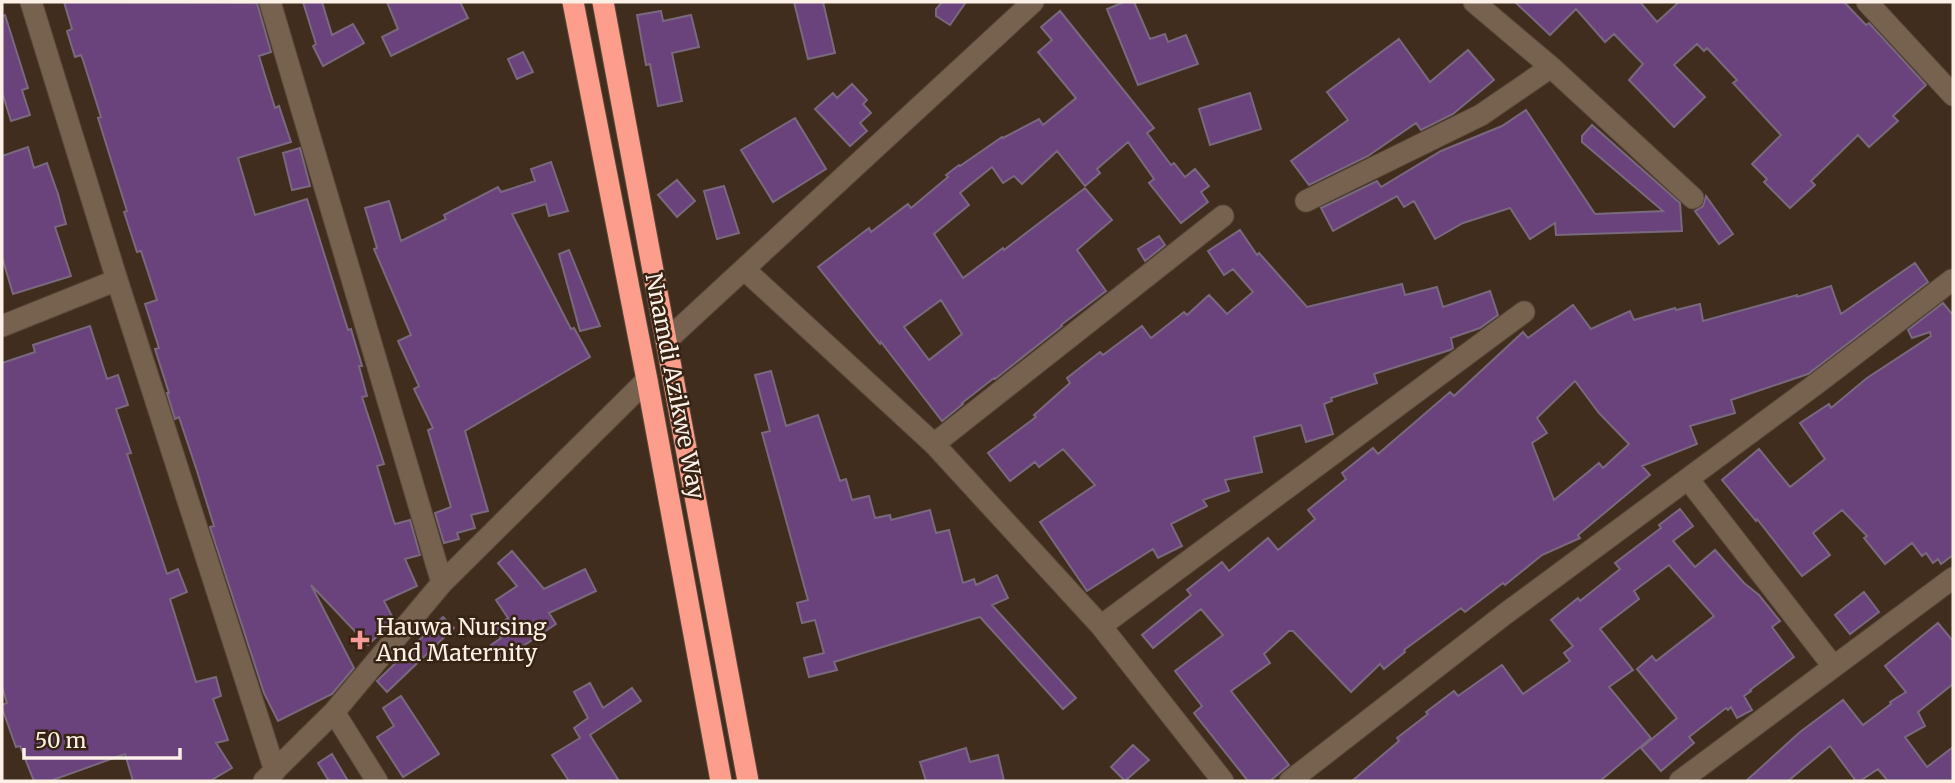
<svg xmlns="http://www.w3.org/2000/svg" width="1955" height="783" viewBox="0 0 1955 783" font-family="Merriweather,serif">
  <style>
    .building { fill: #6b437c; stroke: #78697f; stroke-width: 2; fill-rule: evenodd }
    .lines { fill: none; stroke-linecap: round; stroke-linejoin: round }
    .minor-casing { stroke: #5a4a3b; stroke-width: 23 }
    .highway-casing { stroke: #5a4a3b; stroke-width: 23 }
    .minor { stroke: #77614f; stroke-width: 21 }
    .highway { stroke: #fd9d8b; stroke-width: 21 }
    .poi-dot { fill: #f59b9a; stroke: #362313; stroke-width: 2.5 }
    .labels { text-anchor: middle; stroke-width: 5; stroke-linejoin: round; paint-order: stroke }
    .street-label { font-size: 23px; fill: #fdf0e6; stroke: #362313 }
    .poi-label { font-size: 23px; fill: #fdf0e6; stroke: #362313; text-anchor: start }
  </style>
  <rect width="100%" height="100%" fill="#412d1d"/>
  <path class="building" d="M64 2 257 3 271 52 259 56 275 108 279 106 291 142 238 158 255 215 307 199 348 330 351 329 362 366H359L367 396 362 397 384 464 377 466 393 519 395 524 410 520 420 555 405 559 417 586 384 601 394 620 368 645 311 585 354 668 332 694 278 721 264 693 210 527 214 526 196 468 179 417 175 419 167 393H169L155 349 159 348 145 304 157 300 141 251 137 252 124 212 127 211 98 118 101 117 83 60 81 55 75 57 67 31 72 29Z
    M303 2H322L332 35 353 24 364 43 323 66 313 46 316 44Z
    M387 2H460L468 18 391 56 382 37 398 29Z
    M794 2H823L835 53 808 59Z
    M942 2H966L950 25 936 16V9Z
    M1124 2H1134L1150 39 1165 34 1168 42 1186 35 1198 64 1138 85 1107 9Z
    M1515 2H1640L1657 22 1679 2H1844L1866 25 1869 23 1926 85 1893 116 1898 121 1869 147 1858 135 1811 181 1815 185 1790 208 1764 182 1767 179 1752 164 1781 135 1733 83 1737 80 1707 48 1704 51 1697 44 1674 65 1705 97 1674 127 1629 80 1643 64 1614 34 1605 42 1576 9 1550 35Z
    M661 11 663 21 691 15 699 47 672 53 682 101 658 106 650 64 646 65 637 15Z
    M1060 11 1154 128 1147 133 1171 165 1174 163 1185 177 1195 169 1209 186 1201 192 1208 202 1181 223 1149 183 1154 179 1128 142 1097 169 1100 173 1085 186 1057 151 1022 184 1014 176 1003 183 992 167 960 193 969 205 934 234 963 278 1003 248 1004 250 1085 188 1112 220 1077 250 1106 291 1061 325 1062 326 995 379 994 378 962 403 963 404 942 421 881 342 880 344 818 267 869 228 871 232 908 204 911 208 948 177 946 175 959 165 960 166 1002 137 1003 138 1039 119 1043 125 1076 98 1038 52 1052 40 1041 27ZM941 300 962 334 929 360 904 327Z
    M5 15 28 88 22 90 30 115 11 121 2 92V16Z
    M1399 39 1430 82 1468 50 1494 80 1453 114 1421 130 1416 123 1368 156 1309 185 1291 161 1348 120 1327 92Z
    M523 52 533 72 517 79 508 59Z
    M852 84 867 100 863 104 871 113 860 123 867 131 850 146 815 109 833 93 837 98Z
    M1250 93 1261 129 1210 145 1199 109Z
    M1526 110 1595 214 1663 211 1582 142V136L1592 125 1680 203 1682 231 1556 235 1555 223 1530 239 1510 208 1463 223 1435 239 1414 201 1404 207 1397 196 1333 231 1321 208 1377 181 1381 187 1441 151 1502 126Z
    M795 118 826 169 773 202 741 150Z
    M28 147 34 168 47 163 58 194 66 224 55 227 71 276 13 294 2 257V156Z
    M300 148 310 186 292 190 283 153Z
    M551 162 568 211 549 216 546 204 512 214 571 329 574 328 590 357 465 431 488 511 471 515 475 528 457 533 459 539 444 543 435 513 451 507 428 430 433 428 414 389 419 386 398 341 411 335 374 249 377 248 365 208 389 201 401 241 446 219 444 215 498 187 501 192 535 181 531 169Z
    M677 180 695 201 677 217 658 195Z
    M724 186 739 233 717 239 704 191Z
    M1706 196 1733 234 1719 244 1695 211 1703 206Z
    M1240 230 1257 255 1259 253 1307 307 1402 284 1405 295 1437 287 1443 307 1490 291 1498 315 1480 328 1451 338 1453 348 1450 350 1374 374 1377 383 1331 398 1332 401 1324 404 1333 434 1306 442 1301 425 1254 437 1262 472 1225 480 1229 491 1203 500 1207 506 1171 524 1182 546 1158 558 1153 549 1087 591 1040 522 1095 485 1063 449 1039 467 1035 462 1010 481 988 453 1036 417 1034 415 1070 383 1067 378 1100 352 1103 355 1142 326 1151 338 1184 312 1187 315 1209 295 1227 314 1253 292 1233 269 1224 275 1208 251Z
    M1159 236 1165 245 1145 261 1138 249Z
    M569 250 600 326 580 331 559 254Z
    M1915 263 1928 282 1808 374 1731 400 1735 413 1690 426 1697 444 1642 466 1650 475 1578 535 1580 538 1542 555 1505 585 1503 583 1465 612 1461 608 1404 650 1405 652 1384 669 1380 664 1351 692 1293 631H1289L1264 654 1270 663 1231 691 1289 765 1270 781H1248L1194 713 1202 706 1175 671 1223 635 1201 609 1153 648 1142 635 1191 595 1187 590 1222 562 1229 571 1268 538 1278 550 1315 519 1308 510 1346 479 1342 473 1373 448 1378 454 1450 392 1454 396 1523 332 1528 338 1573 305 1591 329 1630 311 1634 320 1675 308 1676 310 1700 304 1703 321 1797 295V297L1831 286 1841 314ZM1575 381 1599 413 1629 444 1603 468 1599 463 1554 500 1532 443 1547 433 1537 418Z
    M1943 303 1953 315V555L1941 564 1938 559 1933 563 1926 553 1922 556 1912 543 1885 564 1864 538 1867 536 1842 510 1813 533 1830 555 1802 576 1757 519 1756 521 1722 480 1759 449 1790 487 1825 459 1800 423 1829 404 1831 408 1867 378 1931 336 1930 332 1912 338 1908 330Z
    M90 326 107 379 118 375 128 405 116 409 131 453 127 454 167 574 178 569 187 592 170 599 196 682 216 677 221 696 213 699 228 740 216 743 232 768 210 781H133L125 754 50 781H34L20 746 16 747 2 708V705L7 703 2 687V363L35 352 33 345Z
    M771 371 786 426 818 415 840 481 846 479 852 500 869 496 875 518 890 515 891 520 930 510 936 533 949 530 963 583 974 579 976 585 997 575 1008 598 992 605 1076 698 1063 709 980 617 834 662 837 670 809 677 804 658 824 653 815 620 802 623 797 603 808 600 762 433 770 431 755 375Z
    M1680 509 1693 526 1673 541 1695 567 1715 550 1744 583 1759 595 1780 621 1772 627 1794 657 1750 690 1751 691 1744 696 1752 710 1737 718 1731 707 1728 710 1726 708 1689 737 1694 743 1661 771 1641 748 1677 718 1637 669 1652 656 1656 661 1714 616 1669 565 1634 591 1639 599 1600 629 1633 670 1609 687 1651 738 1600 781H1352L1399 741 1397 738 1428 714 1426 712 1454 691 1458 696 1502 665 1523 694 1570 661 1564 653 1573 646 1551 620 1578 598 1580 601 1620 569 1615 563 1661 528 1659 525Z
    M512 551 544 589 585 569 596 591 549 613 556 624 502 660 491 645 501 638 494 628 508 618 496 600 517 586 498 563Z
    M1864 592 1879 612 1850 634 1835 615Z
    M443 617 454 628 387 692 377 681Z
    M1938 623 1953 641V684L1918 712 1925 726 1905 737 1927 767 1953 747V781H1888L1878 769 1860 781H1856L1830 746 1788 781H1746L1800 732 1843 700 1863 725 1891 704 1890 702 1906 692 1885 666Z
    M590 683 603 708 632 688 641 701 590 735 619 781H569L552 755 580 738 574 728 588 718 574 692Z
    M401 696 439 754 403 777 377 737 394 726 383 708Z
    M1133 745 1149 760 1125 781 1111 767Z
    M966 748 970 762 998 755 1004 781H926L920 762Z
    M332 754 348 781H329L318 763Z"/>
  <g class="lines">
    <defs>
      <path id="minor" d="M31 2 117 280 275 771
        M270 2 442 583
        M1474 2 1551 67 1693 198
        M1867 2 1953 95
        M1306 201 1481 115 1551 67
        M744 269 934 444 1101 626 1223 781
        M2 326 117 280
        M666 341 1033 2
        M934 444 1223 216
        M1688 479 1833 666
        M1101 626 1524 312
        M334 712 377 781
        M264 781 334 712 442 583 647 380
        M1290 781 1505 614 1816 384 1952 280
        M1680 781 1953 578"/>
      <path id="highway" d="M573 2 647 380 721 781
        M603 2 748 781"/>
    </defs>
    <use href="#minor" class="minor-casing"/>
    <use href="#highway" class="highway-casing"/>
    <use href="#minor" class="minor"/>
    <use href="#highway" class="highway"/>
  </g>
  <path class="poi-dot" d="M356.5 629.5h7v7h7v7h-7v7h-7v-7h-7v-7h7z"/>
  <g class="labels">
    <g class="street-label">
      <text transform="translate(675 386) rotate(79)" y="8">Nnamdi Azikwe Way</text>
    </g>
    <g class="poi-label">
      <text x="376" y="635">Hauwa Nursing<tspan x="376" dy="26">And Maternity</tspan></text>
    </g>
  </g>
  <rect width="1955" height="783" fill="none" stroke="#fdf0e6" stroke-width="7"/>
  <path d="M24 748v10h156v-10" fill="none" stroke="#fdf0e6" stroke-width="3.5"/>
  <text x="35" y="748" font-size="21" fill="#fdf0e6" stroke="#362313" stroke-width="5" paint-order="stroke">50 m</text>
</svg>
